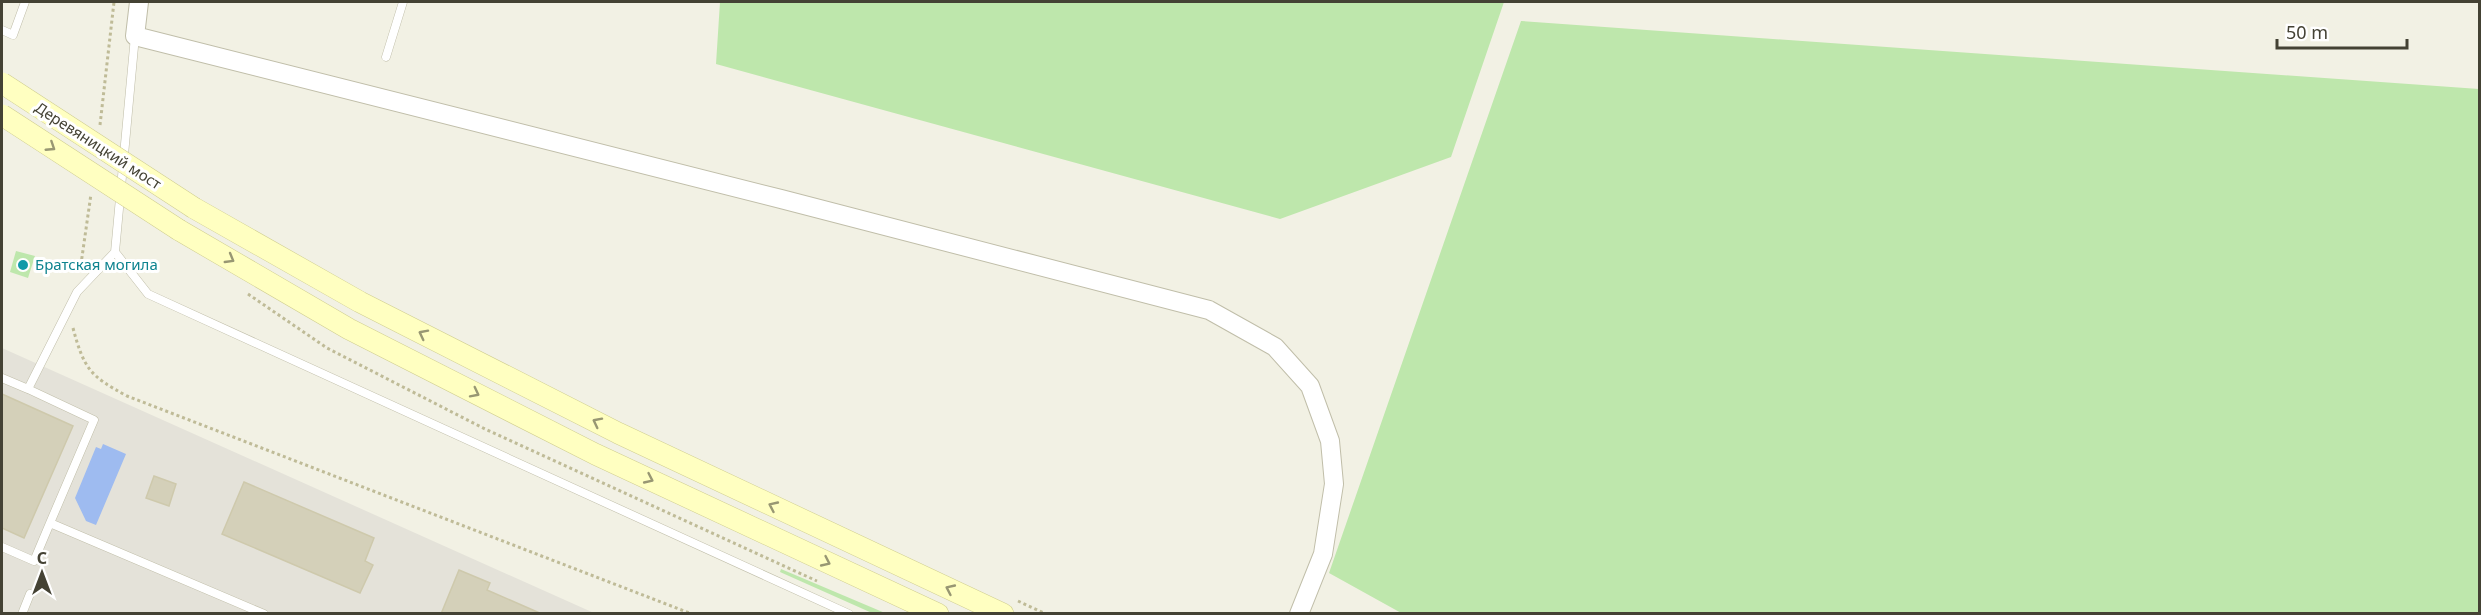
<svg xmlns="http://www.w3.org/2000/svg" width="2481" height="615" viewBox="0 0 2481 615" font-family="'Noto Sans',sans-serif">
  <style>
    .industrial { fill: #e4e2d9 }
    .green { fill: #bee7ac }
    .water { fill: #9ebbf0 }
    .building { fill: #d4d0b9; stroke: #cec9ac; stroke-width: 1.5 }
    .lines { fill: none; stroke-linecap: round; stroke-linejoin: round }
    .service-casing { stroke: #c0bea9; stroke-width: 9 }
    .tertiary-casing { stroke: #c0bea9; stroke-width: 20 }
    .secondary-casing { stroke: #d0ce91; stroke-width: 22 }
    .path { stroke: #bfbb97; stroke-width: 3; stroke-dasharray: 3 3; stroke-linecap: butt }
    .service { stroke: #fff; stroke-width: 8 }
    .tertiary { stroke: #fff; stroke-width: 18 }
    .secondary { stroke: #ffffc1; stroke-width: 21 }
    .secondary-bridge-casing { stroke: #d0ce91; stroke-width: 22; stroke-linecap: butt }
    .secondary-bridge { stroke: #ffffc1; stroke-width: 21 }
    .oneway { stroke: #989773 }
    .culture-dot { fill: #0f9aa8; stroke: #fff; stroke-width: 2 }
    .labels { text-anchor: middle; stroke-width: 6; stroke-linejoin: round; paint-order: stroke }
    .street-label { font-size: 15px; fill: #444234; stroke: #fff }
    .culture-label { font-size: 15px; fill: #0d838f; stroke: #fff; text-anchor: start }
  </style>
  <rect width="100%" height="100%" fill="#f2f1e4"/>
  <path class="industrial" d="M2 348 594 613 2 614Z"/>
  <path class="green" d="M720 2H1504L1451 157 1280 219 716 64Z
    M1521 21 2479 89V613L1403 614 1329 573Z
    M16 251 35 256 28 278 10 272Z
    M781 569 885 613H872L780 572Z"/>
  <path class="water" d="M103 444 126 454 96 525 86 521 75 498 96 447 101 449Z"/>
  <path class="building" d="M2 394 73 426 24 538 2 528Z
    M154 476 176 484 169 506 146 498Z
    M244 482 374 538 365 561 373 565 360 593 222 534Z
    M459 570 490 583 487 590 542 614H441Z"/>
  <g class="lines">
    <defs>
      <path id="service" d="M2 30 13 35 25 2
        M135 36 115 252 148 294 849 614
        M386 57 403 2
        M2 378 28 389 77 292 115 252
        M28 389 94 420 50 523
        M2 547 34 561 50 523 264 614
        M22 614 30 594"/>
      <path id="tertiary" d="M139 2 135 36 781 199 1209 310 1275 347 1310 386 1330 441 1334 484 1323 554 1299 614"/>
      <path id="secondary" d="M194 208 360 302 618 433 1003 614
        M179 230 349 329 595 454 938 614"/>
    </defs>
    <use href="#service" class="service-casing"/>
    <use href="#tertiary" class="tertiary-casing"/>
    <use href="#secondary" class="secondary-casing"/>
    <path class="path" d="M100 125 114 2
      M80 271 91 194
      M248 294 327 348 485 429 817 581
      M73 328C84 369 90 376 127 396L692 614
      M1018 601 1046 614"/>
    <use href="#service" class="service"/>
    <use href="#tertiary" class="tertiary"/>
    <use href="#secondary" class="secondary"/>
    <defs>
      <path id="secondary-bridge" d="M2 83 194 208
        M2 115 179 230"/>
    </defs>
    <use href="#secondary-bridge" class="secondary-bridge-casing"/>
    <use href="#secondary-bridge" class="secondary-bridge"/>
  </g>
  <defs><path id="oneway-chevron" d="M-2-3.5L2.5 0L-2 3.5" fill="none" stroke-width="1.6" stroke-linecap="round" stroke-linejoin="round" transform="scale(1.5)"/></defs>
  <g class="oneway">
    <use href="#oneway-chevron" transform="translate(51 147) rotate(33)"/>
    <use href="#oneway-chevron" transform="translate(230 259) rotate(30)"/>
    <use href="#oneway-chevron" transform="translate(423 334) rotate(-153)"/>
    <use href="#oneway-chevron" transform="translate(475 393) rotate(27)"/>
    <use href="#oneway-chevron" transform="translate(597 422) rotate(-153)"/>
    <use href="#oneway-chevron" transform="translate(649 479) rotate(25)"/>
    <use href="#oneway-chevron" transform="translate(773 506) rotate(-155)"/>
    <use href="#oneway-chevron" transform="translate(826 562) rotate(25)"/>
    <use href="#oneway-chevron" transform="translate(950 589) rotate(-155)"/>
  </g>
  <circle class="culture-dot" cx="23" cy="265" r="6"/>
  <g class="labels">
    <g class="street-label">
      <text transform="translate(98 146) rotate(33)" y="5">Деревяницкий мост</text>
    </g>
    <g class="culture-label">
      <text x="35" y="270">Братская могила</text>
    </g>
  </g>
  <rect width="2481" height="615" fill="none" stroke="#444234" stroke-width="6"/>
  <g transform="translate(42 573)" stroke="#ffffff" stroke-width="4.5" paint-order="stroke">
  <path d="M0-4.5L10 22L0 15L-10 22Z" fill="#444234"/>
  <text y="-9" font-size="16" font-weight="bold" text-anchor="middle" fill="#444234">С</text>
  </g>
  <path d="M2277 39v9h130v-9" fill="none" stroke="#444234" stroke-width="3"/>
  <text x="2286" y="39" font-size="18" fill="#444234" stroke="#ffffff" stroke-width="4.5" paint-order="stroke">50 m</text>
</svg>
